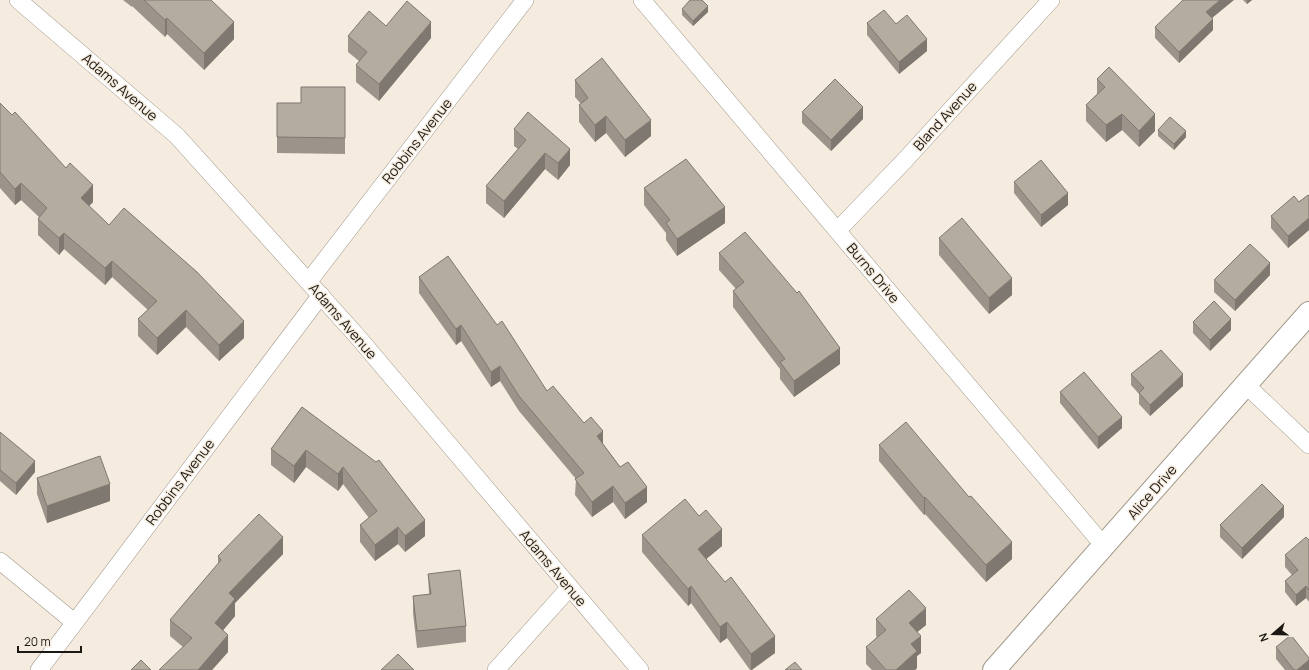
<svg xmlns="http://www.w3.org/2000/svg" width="1309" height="670" viewBox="0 0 1309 670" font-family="Manrope,sans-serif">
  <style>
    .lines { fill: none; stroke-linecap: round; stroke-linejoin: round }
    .minor-casing { stroke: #a0988b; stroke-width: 18 }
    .secondary-casing { stroke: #a0988b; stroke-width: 24 }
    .minor { stroke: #fff; stroke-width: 17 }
    .secondary { stroke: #fff; stroke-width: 22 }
    .wall { fill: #9c948a }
    .shaded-wall { fill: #7f7870 }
    .building { fill: #b5aca0; stroke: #7f7870 }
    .labels { text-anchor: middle; stroke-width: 3; stroke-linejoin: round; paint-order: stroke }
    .street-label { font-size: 14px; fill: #1c1914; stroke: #f5ecdf }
  </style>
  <rect width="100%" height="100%" fill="#f5ecdf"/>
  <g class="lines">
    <defs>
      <path id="minor" d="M18 0 177 136 357 336 640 670
        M642 0 1104 546
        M838 230 906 159 1051 0
        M309 281 525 0
        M1246 385 1309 445
        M0 561 74 622
        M39 670 321 295
        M496 670 570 587"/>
      <path id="secondary" d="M994 670 1309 313"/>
    </defs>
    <use href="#minor" class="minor-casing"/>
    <use href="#secondary" class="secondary-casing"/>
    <use href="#minor" class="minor"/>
    <use href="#secondary" class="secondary"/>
  </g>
  <path class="wall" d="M123 0H211L234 39 204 70 167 34 165 37 132 6V7Z
    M1243 0H1252L1247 4Z
    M682 9 708 12 693 26 682 15Z
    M1212 18 1213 30 1179 63 1155 38V27Z
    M867 23 896 24 927 51 899 74 867 35Z
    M386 26 431 38 379 101 356 82V65L359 61 348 52V36Z
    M1097 79 1155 131 1139 147 1122 130 1106 142 1086 121V105L1097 94Z
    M575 80 651 136 625 157 606 133 595 142 579 122V105L581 104 575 97Z
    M345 87V154L277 153V103H301Z
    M0 103 93 202 89 206 109 225 244 338 219 361 186 327 157 355 138 336V319L148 310 112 277 105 285 64 249 59 255 38 235V219L39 217 21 200 15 205 0 188Z
    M802 112 863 119 831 151 802 123Z
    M514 129 570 165 558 180 545 169 504 218 486 203V186L518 149 514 146Z
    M1158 130 1186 137 1174 150 1158 136Z
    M1014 182 1068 205 1041 227 1014 193Z
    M644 188 725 223 677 256 666 240V233L644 205Z
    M1309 196V230L1288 248 1271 228V216Z
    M939 238 1012 295 989 314 939 255Z
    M719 253 840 364 794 397 780 379V369L733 307V291L736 289 719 270Z
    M1270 275 1235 311 1214 292V280Z
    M419 277 497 325 547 391 584 423 603 444 647 502 625 519 613 502 592 517 575 495 576 479 519 411 500 381 491 387 461 341 456 345 419 293Z
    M1193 322 1231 330 1210 351 1193 333Z
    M1131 374 1183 386 1150 416 1139 404V394L1131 385Z
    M1060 392 1122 428 1098 449 1060 403Z
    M302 407 425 536 405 552 398 544 375 561 360 542V525L369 518 343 484 338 491 306 467 294 483 271 465V449Z
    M0 432 35 472 16 495 0 481Z
    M879 445 1012 559 986 582 925 514 924 515 879 461Z
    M37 478 110 501 47 523 37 494Z
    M1284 517 1242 559 1220 537V525Z
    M642 535 722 546 706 559 775 653 752 670H750L727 638 720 643 691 603 688 606 642 552Z
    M1309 540V602L1306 598 1296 606 1285 592V581L1292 575 1285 567V555Z
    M283 554 235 603V616L223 630 228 652 212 670H159L183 647 170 636V620L218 564V556Z
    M428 574 466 626V642L417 648 413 613V596L429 594Z
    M876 619 926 625 917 632 921 653 917 656V668L915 670H872L866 664V647L877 637 876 636Z
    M1276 647 1309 670H1285L1276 659Z"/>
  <path class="shaded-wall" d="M1220 0H1234L1206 23V12Z
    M1247 0H1252L1247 4Z
    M708 6V12L693 26V21Z
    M167 18V34L165 37V20Z
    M1213 19V30L1179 63V52Z
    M234 22V39L204 70V53Z
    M431 22V38L379 101V84Z
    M927 39V51L899 74V62Z
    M863 107V119L831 151V140Z
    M1122 114V130L1106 142V125Z
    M1155 114V131L1139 147V131Z
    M606 116V133L595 142V125Z
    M651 120V136L625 157V140Z
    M1186 131V137L1174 150V144Z
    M570 149V165L558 180V163Z
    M545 153V169L504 218V201Z
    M21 183V200L15 205V189Z
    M93 185V202L81 214V198Z
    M1068 193V205L1041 227V215Z
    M725 207V223L677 256V239Z
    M1309 218V230L1288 248V236Z
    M64 233V249L59 255V238Z
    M112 261V277L105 285V268Z
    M1270 263V275L1235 311V300Z
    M1012 278V295L989 314V298Z
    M186 310V327L157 355V338Z
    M1231 319V330L1210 351V340Z
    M244 321V338L219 361V345Z
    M461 325V341L456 345V329Z
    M840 348V364L794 397V381Z
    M500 366V381L491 387V372Z
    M1183 374V386L1150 416V405Z
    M1122 417V428L1098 449V437Z
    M603 431V447L597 436Z
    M306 450V467L294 483V466Z
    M35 461V472L16 495V483Z
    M343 467V484L338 491V474Z
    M110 484V501L47 523V506Z
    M613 486V502L592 517V502Z
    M647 487V502L625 519V503Z
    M925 497V514L924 515V498Z
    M1284 506V517L1242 559V548Z
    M425 520V536L405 552V536Z
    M398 527V544L375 561V545Z
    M722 529V546L698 566V549Z
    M283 537V554L235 603V616L215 640V623L229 593Z
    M1012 542V559L986 582V565Z
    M691 586V603L688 606V589Z
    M1306 586V598L1296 606V595Z
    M926 608V625L909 639V623Z
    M727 622V638L720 643V627Z
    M228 635V652L212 670H198Z
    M775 636V653L751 670V654Z
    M921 636V653L917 656V668L915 670H896L911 644Z
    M1309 660V670H1297Z"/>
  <path class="building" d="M144 0H211L234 22 204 53 167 18 165 20Z
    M690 0H702L708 6 693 21 682 9Z
    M1183 0H1220L1206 12 1213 19 1179 52 1155 27Z
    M407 1 431 22 379 84 356 65 367 52 348 36 369 11 386 26Z
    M884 10 896 24 907 15 927 39 899 62 867 23Z
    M602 58 651 120 625 140 606 116 595 125 579 105 588 98 575 80Z
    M1109 67 1155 114 1139 131 1122 114 1106 125 1086 105 1105 87 1097 79Z
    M835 79 863 107 831 140 802 112Z
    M301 87H345V138L277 137V103H301Z
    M0 103 12 115 15 112 66 168 70 163 93 185 81 198 109 225 124 208 197 272 244 321 219 345 186 310 157 338 138 319 157 301 112 261 105 268 64 233 59 238 38 219 47 208 21 183 15 189 0 172Z
    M528 112 570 149 558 163 545 153 504 201 486 186 526 140 514 129Z
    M1170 117 1186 131 1174 144 1158 130Z
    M686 159 725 207 677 239 666 223 670 220 644 188Z
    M1041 160 1068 193 1041 215 1014 182Z
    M1308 195 1309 196V218L1288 236 1271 216 1294 196 1299 202Z
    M962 218 1012 278 989 298 939 238Z
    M745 232 797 293 799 291 840 348 794 381 780 362 785 359 733 291 744 282 719 253Z
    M1250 244 1270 263 1235 300 1214 280Z
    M448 256 497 325 502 321 547 391 553 386 584 423 591 417 603 431 597 436 620 467 628 462 647 487 625 503 613 486 592 502 575 479 584 473 519 396 500 366 491 372 461 325 456 329 419 277Z
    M1214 301 1231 319 1210 340 1193 322Z
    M1161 350 1183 374 1150 405 1139 393 1144 388 1131 374Z
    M1084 372 1122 417 1098 437 1060 392Z
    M302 407 376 462 379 460 425 520 405 536 398 527 375 545 360 525 377 511 343 467 338 474 306 450 294 466 271 449Z
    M906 422 969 497 971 496 1012 542 986 565 925 497 924 498 879 445Z
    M0 432 35 461 16 483 0 470Z
    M100 456 110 484 47 506 37 478Z
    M1262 484 1284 506 1242 548 1220 525Z
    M685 499 699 516 706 510 722 529 698 549 725 582 731 577 775 636 751 654 727 622 720 627 691 586 688 589 642 535Z
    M259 514 283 537 229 593 235 599 215 623 228 635 198 670H159L192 638 170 620 221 560 218 556Z
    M1306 537 1309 540V590L1306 586 1296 595 1285 581 1298 570 1285 555Z
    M460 570 466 626 417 631 413 596 431 594 428 574Z
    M909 590 926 608 909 623 921 636 911 644 917 651 896 670H886L866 647 886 630 876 619Z
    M1291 635 1309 658V660L1297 670H1294L1276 647Z
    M398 654 414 670H381Z
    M141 660 151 670H131Z
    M795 662 802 670H785Z"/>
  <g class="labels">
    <g class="street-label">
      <text transform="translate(120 87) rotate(41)" y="5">Adams Avenue</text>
      <text transform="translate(945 116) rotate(-48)" y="5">Bland Avenue</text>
      <text transform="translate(417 141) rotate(-52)" y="5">Robbins Avenue</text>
      <text transform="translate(873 273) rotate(50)" y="5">Burns Drive</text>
      <text transform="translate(343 321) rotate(49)" y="5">Adams Avenue</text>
      <text transform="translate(180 482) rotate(-53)" y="5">Robbins Avenue</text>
      <text transform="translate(1152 492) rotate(-49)" y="5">Alice Drive</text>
      <text transform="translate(553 568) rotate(50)" y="5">Adams Avenue</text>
    </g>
  </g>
  <g transform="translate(1273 634) rotate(250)" stroke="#f5ecdf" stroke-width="3" paint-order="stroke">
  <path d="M0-3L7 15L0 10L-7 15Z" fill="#1c1914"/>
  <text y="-6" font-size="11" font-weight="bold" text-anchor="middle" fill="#1c1914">N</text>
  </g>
  <path d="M18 646v6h63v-6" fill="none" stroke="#1c1914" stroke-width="2"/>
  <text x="24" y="646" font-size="12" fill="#1c1914" stroke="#f5ecdf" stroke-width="3" paint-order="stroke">20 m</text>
</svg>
